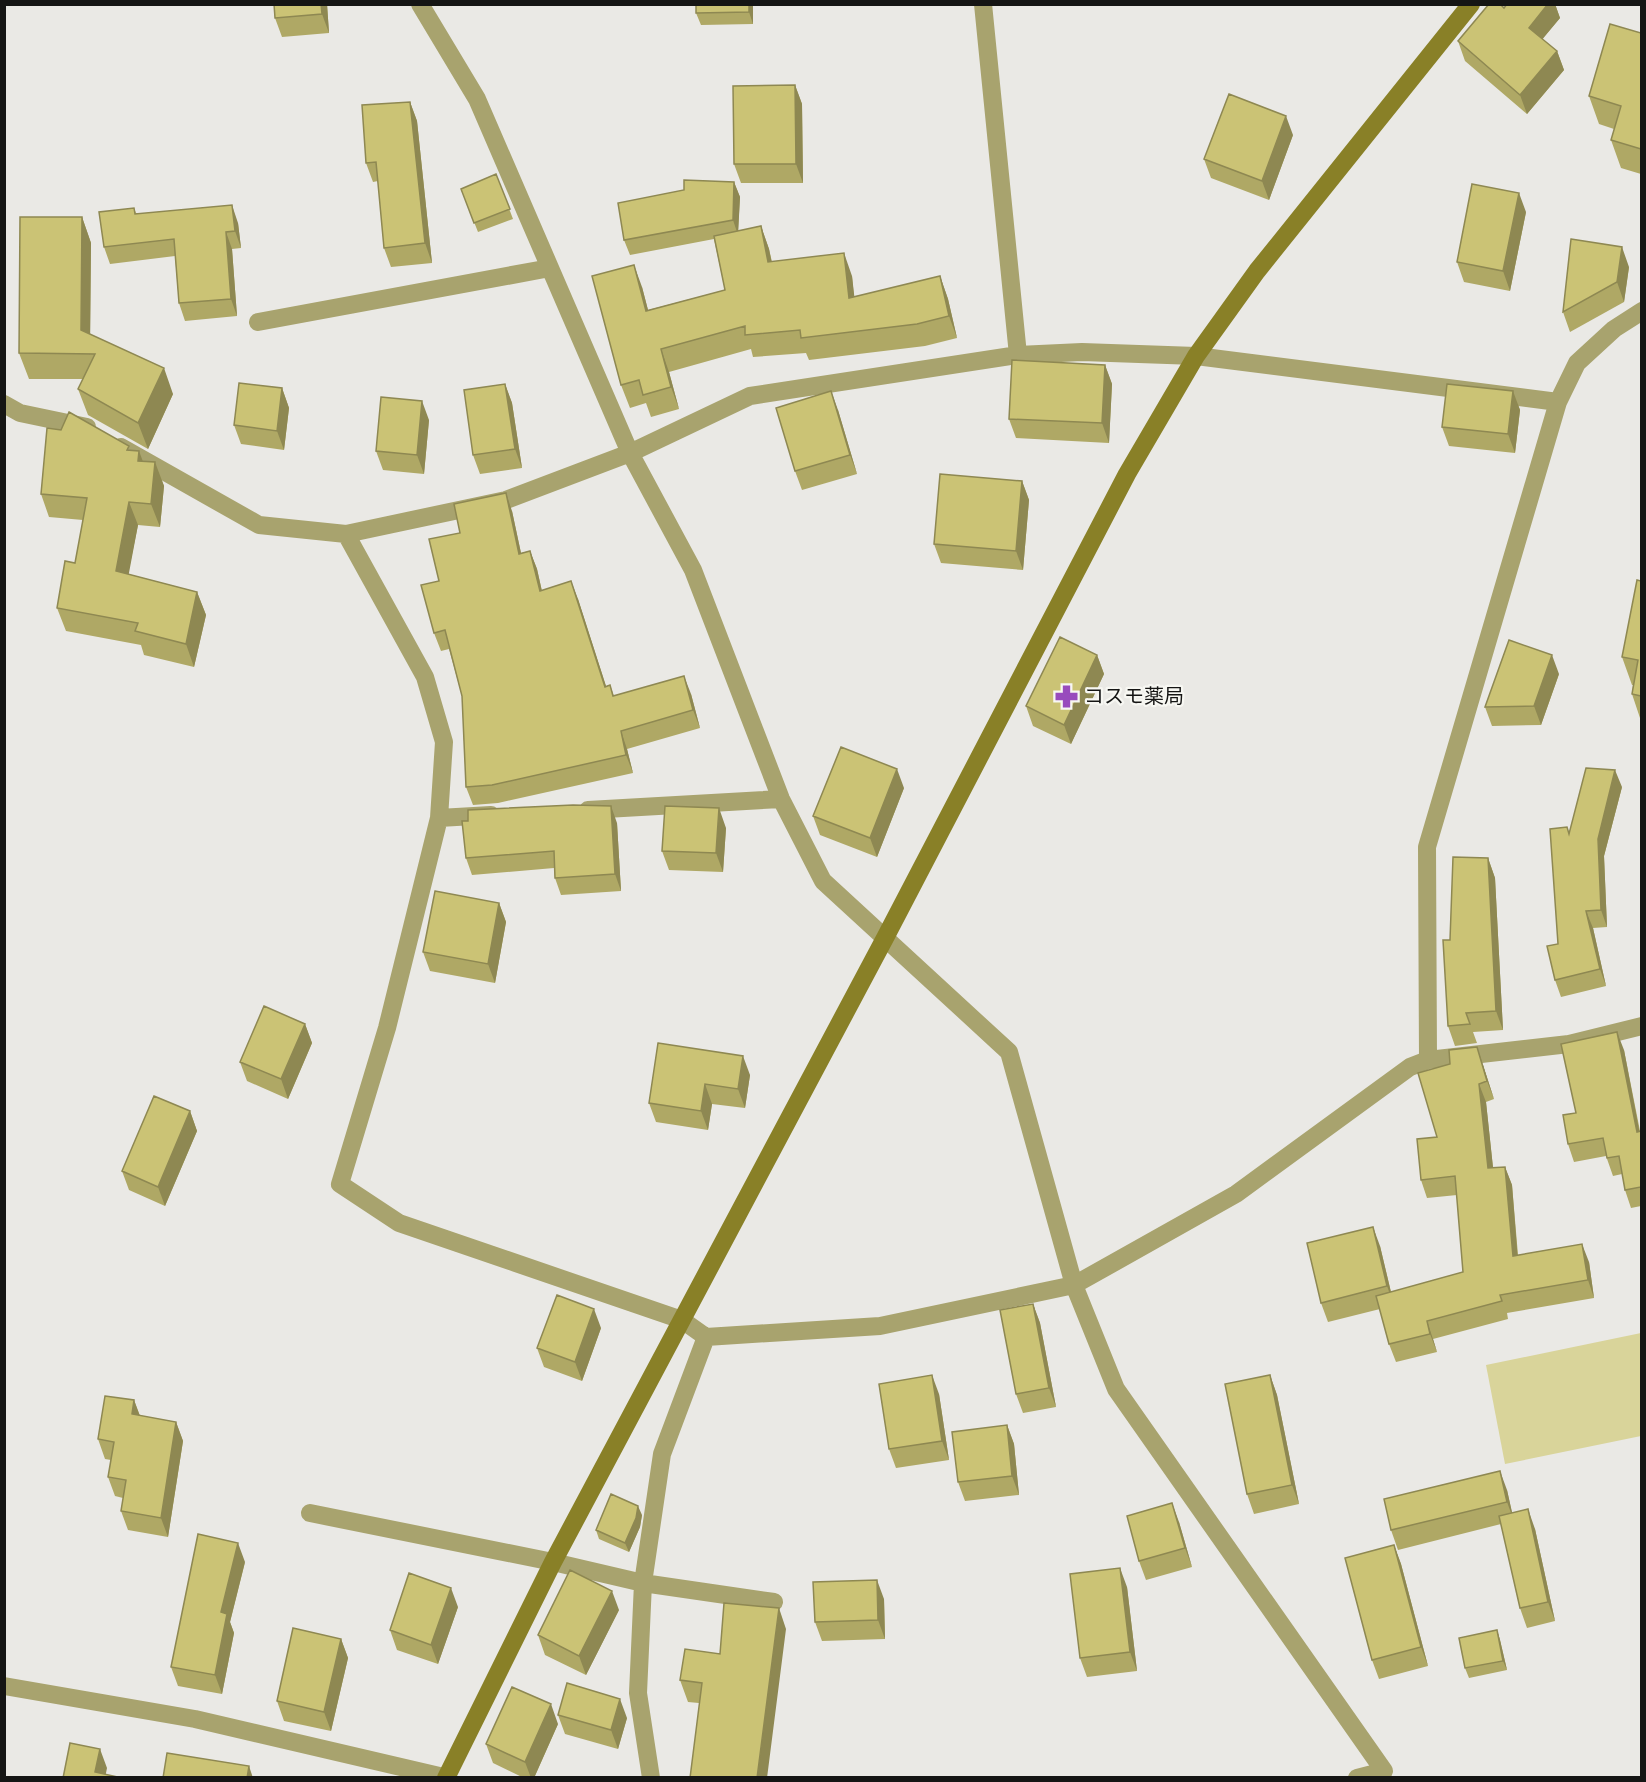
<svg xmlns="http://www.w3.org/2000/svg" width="1646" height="1782" viewBox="0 0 1646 1782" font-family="Merriweather,'Noto Sans JP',serif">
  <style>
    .green { fill: #d9d49a }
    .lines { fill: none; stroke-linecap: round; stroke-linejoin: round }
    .street { stroke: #a8a36e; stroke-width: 18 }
    .secondary { stroke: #898027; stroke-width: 18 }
    .wall { fill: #afa865 }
    .shaded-wall { fill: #8e8852 }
    .building { fill: #cbc375; stroke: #8e8852; stroke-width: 1.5 }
    .labels { text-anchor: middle; stroke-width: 4.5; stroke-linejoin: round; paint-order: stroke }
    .poi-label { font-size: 20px; fill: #151514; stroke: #f7f7f2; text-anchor: start }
  </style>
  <rect width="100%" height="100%" fill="#eae9e5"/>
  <path class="green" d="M1641 1333V1436L1505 1464 1486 1365Z"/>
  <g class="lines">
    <path class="street" d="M420 4 477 99 630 453 693 570 781 799 823 881 1009 1052 1074 1285 1116 1389 1384 1771 1357 1778
      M983 4 1018 355
      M258 322 550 268
      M4 404 20 413 87 427
      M121 447 259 525 346 534 506 500 630 453 750 396 1018 355 1082 352 1196 356 1558 402
      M346 534 425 677 444 742 439 818 387 1028 340 1184 399 1223 682 1320 706 1337 880 1326 1074 1285 1236 1194 1410 1067 1428 1060 1569 1044 1642 1026
      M588 810 781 799
      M439 818 491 815
      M1428 1060 1427 847 1558 402 1577 363 1614 329 1642 311
      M310 1513 553 1562 643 1583 774 1602
      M4 1686 195 1719 448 1778
      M651 1778 638 1693 643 1583 662 1454 706 1337"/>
    <path class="secondary" d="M446 1778 553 1562 885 938 1127 474 1196 356 1257 271 1471 4"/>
  </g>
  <path class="wall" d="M274 4H327L329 33 282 37 275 18Z
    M753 4V24L701 25 696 13Z
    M1507 4H1555L1560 18 1542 39 1557 51 1564 70 1527 114 1465 61 1458 41 1504 8Z
    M1641 33V174L1621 168 1611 140 1614 129 1599 124 1589 96Z
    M795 85 802 104 803 183H741L734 164Z
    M410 102 417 121 432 263 391 267 384 248 378 181 373 182 366 163Z
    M1293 135 1269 200 1211 178 1204 159Z
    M496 174 513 219 478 232 461 189Z
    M734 182 740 197 738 231 761 226 769 249 772 262 852 276 854 297 940 276 948 299 957 338 925 346 809 360 806 353 753 357 751 349 669 372 679 409 651 417 646 403 630 408 621 385 642 287 648 310 725 290 714 239 630 255 624 240Z
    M134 208 136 213 238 223 241 248 232 249 237 316 185 321 179 303 175 256 110 264 104 247Z
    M1526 212 1510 291 1464 282 1457 262Z
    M82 217 91 243 90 334 173 394 148 449 88 415 78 389 83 379H29L19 353Z
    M1629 267 1624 302 1570 332 1563 312Z
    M1105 365 1112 384 1109 443 1016 438 1009 419Z
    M505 384 512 403 522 468 480 474 473 455Z
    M282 388 289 408 284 450 241 444 234 425Z
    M1513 391 1520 410 1515 453 1449 446 1442 427Z
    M838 410 857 474 802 490 795 471Z
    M429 420 424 474 383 470 376 451Z
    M131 451 143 461 155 462 164 486 160 527 138 525 128 574 197 592 206 615 194 667 144 655 141 645 66 631 57 608 75 563 83 520 49 517 41 494Z
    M1022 481 1029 500 1023 570 941 563 934 544Z
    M512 511 521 553 530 551 537 569 542 591 578 599 606 686 610 685 614 696 691 694 700 728 627 749 633 773 498 803 473 805 466 787 462 696 449 649 441 651 434 633 439 581 460 533Z
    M1641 581V721L1632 694 1633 685H1632L1622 657Z
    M1097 655 1104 674 1071 744 1033 726 1026 706Z
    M1559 674 1541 725 1492 726 1485 707Z
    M1622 787 1604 856 1607 927 1593 928 1606 986 1561 997 1555 980 1567 827 1569 833Z
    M904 788 877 857 820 835 813 816Z
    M617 823 621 891 561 895 555 878 554 868 472 875 466 858Z
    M726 828 723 872 669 870 662 851Z
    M1488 858 1495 878 1503 1030 1473 1032 1477 1043 1455 1046 1448 1026 1450 940Z
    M499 903 506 922 495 983 430 971 423 952Z
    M305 1024 312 1043 288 1099 247 1081 240 1062Z
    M658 1043 750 1075 745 1108 712 1104 708 1130 656 1122 649 1103Z
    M1624 1050 1640 1131H1641V1206L1631 1208 1625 1190 1622 1174 1613 1176 1606 1156 1574 1162 1568 1144 1576 1113Z
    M1483 1065 1494 1099 1486 1102 1493 1168 1505 1167 1512 1185 1518 1255 1589 1262 1594 1298 1507 1313 1508 1319 1433 1339 1437 1352 1396 1362 1389 1344 1380 1309 1328 1322 1321 1303 1380 1246 1391 1292 1463 1272 1457 1195 1427 1198 1421 1180Z
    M190 1111 197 1131 165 1206 129 1190 122 1171Z
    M1033 1304 1040 1323 1056 1407 1023 1413 1016 1394Z
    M601 1328 582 1381 544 1367 537 1348Z
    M1270 1375 1277 1395 1299 1504 1254 1514 1247 1494Z
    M939 1394 949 1460 896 1468 889 1449Z
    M134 1400 140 1416 176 1422 183 1441 168 1537 128 1530 121 1511 123 1498 115 1496 108 1477 111 1460 105 1459 98 1439Z
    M1007 1425 1014 1444 1019 1495 965 1501 958 1482Z
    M1507 1490 1512 1513 1535 1529 1555 1621 1527 1628 1520 1608 1501 1524 1398 1550 1391 1530Z
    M642 1515 640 1527 629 1552 599 1539 596 1530Z
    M1179 1522 1192 1567 1146 1580 1139 1561Z
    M1394 1545 1401 1564 1428 1666 1379 1679 1372 1660Z
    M245 1562 230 1622 234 1633 222 1694 178 1686 171 1667Z
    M1127 1587 1137 1671 1087 1677 1080 1658Z
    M884 1599 885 1639 822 1641 815 1622Z
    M458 1607 438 1664 397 1650 390 1630Z
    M619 1610 586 1675 545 1655 538 1635Z
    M786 1629 699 1703 688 1702 680 1680 720 1654Z
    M1497 1630 1500 1640 1507 1670 1469 1678 1465 1668Z
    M341 1639 348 1658 331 1731 284 1721 277 1701Z
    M558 1715 627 1718 618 1749 565 1734Z
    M558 1724 534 1778H524L493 1763 486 1744Z"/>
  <path class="shaded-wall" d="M321 4H327L329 33 322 14Z
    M749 4H753V24L749 12Z
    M1548 4H1555L1560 18 1536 47 1529 28Z
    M1557 51 1564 70 1527 114 1520 95Z
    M795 85 802 104 803 183 796 164Z
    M410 102 417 121 432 263 425 243Z
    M1286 116 1293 135 1269 200 1262 181Z
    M734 182 740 197 738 235 733 220Z
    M1519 193 1526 212 1510 291 1503 271Z
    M232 205 238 223 241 248 235 231Z
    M82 217 91 243 90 355 81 330Z
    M761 226 769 249 776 284 768 262Z
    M226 232 232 249 237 316 231 299Z
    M1622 247 1629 267 1624 302 1617 282Z
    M844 253 852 276 857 320 849 298Z
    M634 265 642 287 654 333 646 311Z
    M940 276 948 299 957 338 949 316Z
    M661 349 669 372 679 409 671 387Z
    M1105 365 1112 384 1109 443 1102 423Z
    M164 368 173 394 148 449 138 423Z
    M505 384 512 403 522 468 515 449Z
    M282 388 289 408 284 450 277 431Z
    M831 391 838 410 857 474 850 455Z
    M1513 391 1520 410 1515 453 1508 434Z
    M422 401 429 420 424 474 417 455Z
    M139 451 148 475 138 461Z
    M155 462 164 486 160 527 151 504Z
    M1022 481 1029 500 1023 570 1016 551Z
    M506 493 512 511 525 572 519 554Z
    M129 502 138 525 125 594 116 571Z
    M530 551 537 569 546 610 540 591Z
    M571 581 578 599 612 705 605 687Z
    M197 592 206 615 194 667 186 644Z
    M1097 655 1104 674 1071 744 1064 725Z
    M1552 655 1559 674 1541 725 1534 706Z
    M684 676 691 694 700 728 693 710Z
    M621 731 627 749 633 773 626 755Z
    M897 769 904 788 877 857 870 838Z
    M1615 770 1622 787 1604 856 1607 927 1601 910 1598 839Z
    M611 806 617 823 621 891 615 874Z
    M719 808 726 828 723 872 716 853Z
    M1488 858 1495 878 1503 1030 1496 1011Z
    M499 903 506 922 495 983 488 964Z
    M1586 911 1593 928 1606 986 1600 969Z
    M305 1024 312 1043 288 1099 281 1079Z
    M1617 1032 1624 1050 1641 1140 1637 1132Z
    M1477 1047 1483 1065 1494 1099 1487 1081Z
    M743 1056 750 1075 745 1108 738 1089Z
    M705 1084 712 1104 708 1130 701 1111Z
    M1479 1084 1486 1102 1495 1186 1488 1168Z
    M190 1111 197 1131 165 1206 158 1187Z
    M1505 1167 1512 1185 1519 1274 1513 1256Z
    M1373 1227 1380 1246 1394 1305 1387 1286Z
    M1582 1244 1589 1262 1594 1298 1588 1280Z
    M1033 1304 1040 1323 1056 1407 1049 1388Z
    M594 1309 601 1328 582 1381 575 1362Z
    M1427 1321 1433 1339 1437 1352 1430 1334Z
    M932 1375 939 1394 949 1460 942 1441Z
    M1270 1375 1277 1395 1299 1504 1292 1485Z
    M134 1400 141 1419 132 1414Z
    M176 1422 183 1441 168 1537 161 1518Z
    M1007 1425 1014 1444 1019 1495 1012 1476Z
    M1500 1471 1507 1490 1514 1521 1507 1502Z
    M1172 1503 1179 1522 1192 1567 1185 1548Z
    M638 1506 642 1515 640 1527 629 1552 625 1543Z
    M1528 1509 1535 1529 1555 1621 1548 1602Z
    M238 1543 245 1562 230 1622 234 1633 222 1694 215 1675 221 1612Z
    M1394 1545 1401 1564 1428 1666 1421 1647Z
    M1120 1568 1127 1587 1137 1671 1130 1652Z
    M877 1580 884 1599 885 1639 878 1620Z
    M451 1588 458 1607 438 1664 431 1645Z
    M612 1591 619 1610 586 1675 579 1656Z
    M779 1608 786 1629 767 1778H757Z
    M1497 1630 1500 1640 1507 1670 1503 1661Z
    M341 1639 348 1658 331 1731 324 1712Z
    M620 1699 627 1718 618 1749 611 1730Z
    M551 1704 558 1724 534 1778H531L525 1762Z
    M100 1749 107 1768 105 1778 95 1772Z
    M249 1766 253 1778H247Z"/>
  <path class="building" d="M274 4H321L322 14 275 18Z
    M696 4H749V12L696 13Z
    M1489 4H1500L1504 8 1507 4H1548L1529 28 1557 51 1520 95 1458 41Z
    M1610 24 1641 33V149L1611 140 1621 106 1589 96Z
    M795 85 796 164H734L733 86Z
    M1229 94 1286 116 1262 181 1204 159Z
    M410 102 425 243 384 248 376 162 366 163 362 105Z
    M496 174 510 209 474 223 461 189Z
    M684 180 734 182 733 220 624 240 618 203 684 190Z
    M1472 184 1519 193 1503 271 1457 262Z
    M232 205 235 231 226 232 231 299 179 303 174 239 104 247 99 212 134 208 135 214Z
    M20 217H82L81 330 164 368 138 423 78 389 95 354 19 353Z
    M761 226 768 262 844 253 849 298 940 276 949 316 917 324 801 338 800 330 745 335V326L661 349 671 387 643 395 639 380 621 385 592 276 634 265 646 311 725 290 714 236Z
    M1571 239 1622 247 1617 282 1563 312Z
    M1012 360 1105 365 1102 423 1009 419Z
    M239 383 282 388 277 431 234 425Z
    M505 384 515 449 473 455 464 390Z
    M1447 384 1513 391 1508 434 1442 427Z
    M831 391 850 455 795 471 776 408Z
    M381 397 422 401 417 455 376 451Z
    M69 412 129 446 127 450 139 451 138 461 155 462 151 504 129 502 116 571 197 592 186 644 135 631 138 623 57 608 65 561 75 563 87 498 41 494 47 428 61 430Z
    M940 474 1022 481 1016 551 934 544Z
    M506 493 519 554 530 551 540 591 571 581 605 687 610 685 613 696 684 676 693 710 621 731 626 755 492 785 466 787 462 696 445 630 434 633 421 585 439 581 429 539 460 533 454 504Z
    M1637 580 1641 581V696L1632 694 1638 660 1622 657Z
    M1060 637 1097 655 1064 725 1026 706Z
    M1509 640 1552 655 1534 706 1485 707Z
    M841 747 897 769 870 838 813 816Z
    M1586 768 1615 770 1598 839 1601 910 1586 911 1600 969 1555 980 1547 946 1558 944 1550 829 1567 827 1569 834Z
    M573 805 611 806 615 874 555 878 554 851 466 858 462 821H468V810Z
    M665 806 719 808 716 853 662 851Z
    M1453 857 1488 858 1496 1011 1466 1013 1470 1024 1448 1026 1443 940H1450Z
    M435 891 499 903 488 964 423 952Z
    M264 1006 305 1024 281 1079 240 1062Z
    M1617 1032 1637 1132 1641 1131V1187L1625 1190 1619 1156 1607 1158 1603 1138 1568 1144 1563 1115 1576 1113 1561 1044Z
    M658 1043 743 1056 738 1089 705 1084 701 1111 649 1103Z
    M1477 1047 1487 1081 1479 1084 1488 1168 1505 1167 1513 1256 1582 1244 1588 1280 1500 1295 1502 1301 1427 1321 1430 1334 1389 1344 1376 1296 1463 1272 1455 1176 1421 1180 1417 1139 1437 1137 1418 1073 1450 1064 1449 1050Z
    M154 1096 190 1111 158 1187 122 1171Z
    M1373 1227 1387 1286 1321 1303 1307 1243Z
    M557 1295 594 1309 575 1362 537 1348Z
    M1033 1304 1049 1388 1016 1394 1000 1310Z
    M932 1375 942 1441 889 1449 879 1384Z
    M1270 1375 1292 1485 1247 1494 1225 1384Z
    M105 1396 134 1400 132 1414 176 1422 161 1518 121 1511 126 1480 108 1477 114 1442 98 1439Z
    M1007 1425 1012 1476 958 1482 952 1432Z
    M1500 1471 1507 1502 1391 1530 1384 1499Z
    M611 1494 638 1506 636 1518 625 1543 596 1530Z
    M1172 1503 1185 1548 1139 1561 1127 1516Z
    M1528 1509 1548 1602 1520 1608 1499 1516Z
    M198 1534 238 1543 221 1612 227 1614 215 1675 171 1667Z
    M1394 1545 1421 1647 1372 1660 1345 1558Z
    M1120 1568 1130 1652 1080 1658 1070 1574Z
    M570 1570 612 1591 579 1656 538 1635Z
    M409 1573 451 1588 431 1645 390 1630Z
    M877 1580 878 1620 815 1622 813 1582Z
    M724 1603 779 1608 757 1778H690L702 1683 680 1680 685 1649 720 1654Z
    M293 1628 341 1639 324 1712 277 1701Z
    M1497 1630 1503 1661 1465 1668 1459 1638Z
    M567 1683 620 1699 611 1730 558 1715Z
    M512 1687 551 1704 525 1762 486 1744Z
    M70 1743 100 1749 95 1772 122 1778H63Z
    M167 1753 249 1766 247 1778H163Z"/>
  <defs>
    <symbol id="pharmacy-bare" viewBox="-9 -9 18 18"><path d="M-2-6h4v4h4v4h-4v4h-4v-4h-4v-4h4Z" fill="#984bbd" stroke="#f7f7f2" stroke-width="2.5" paint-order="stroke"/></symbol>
  </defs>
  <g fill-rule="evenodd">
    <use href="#pharmacy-bare" x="1050" y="680" width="33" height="33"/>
  </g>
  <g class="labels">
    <g class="poi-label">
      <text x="1084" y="703">コスモ薬局</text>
    </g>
  </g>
  <rect width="1646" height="1782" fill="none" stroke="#151514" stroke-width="12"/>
</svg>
